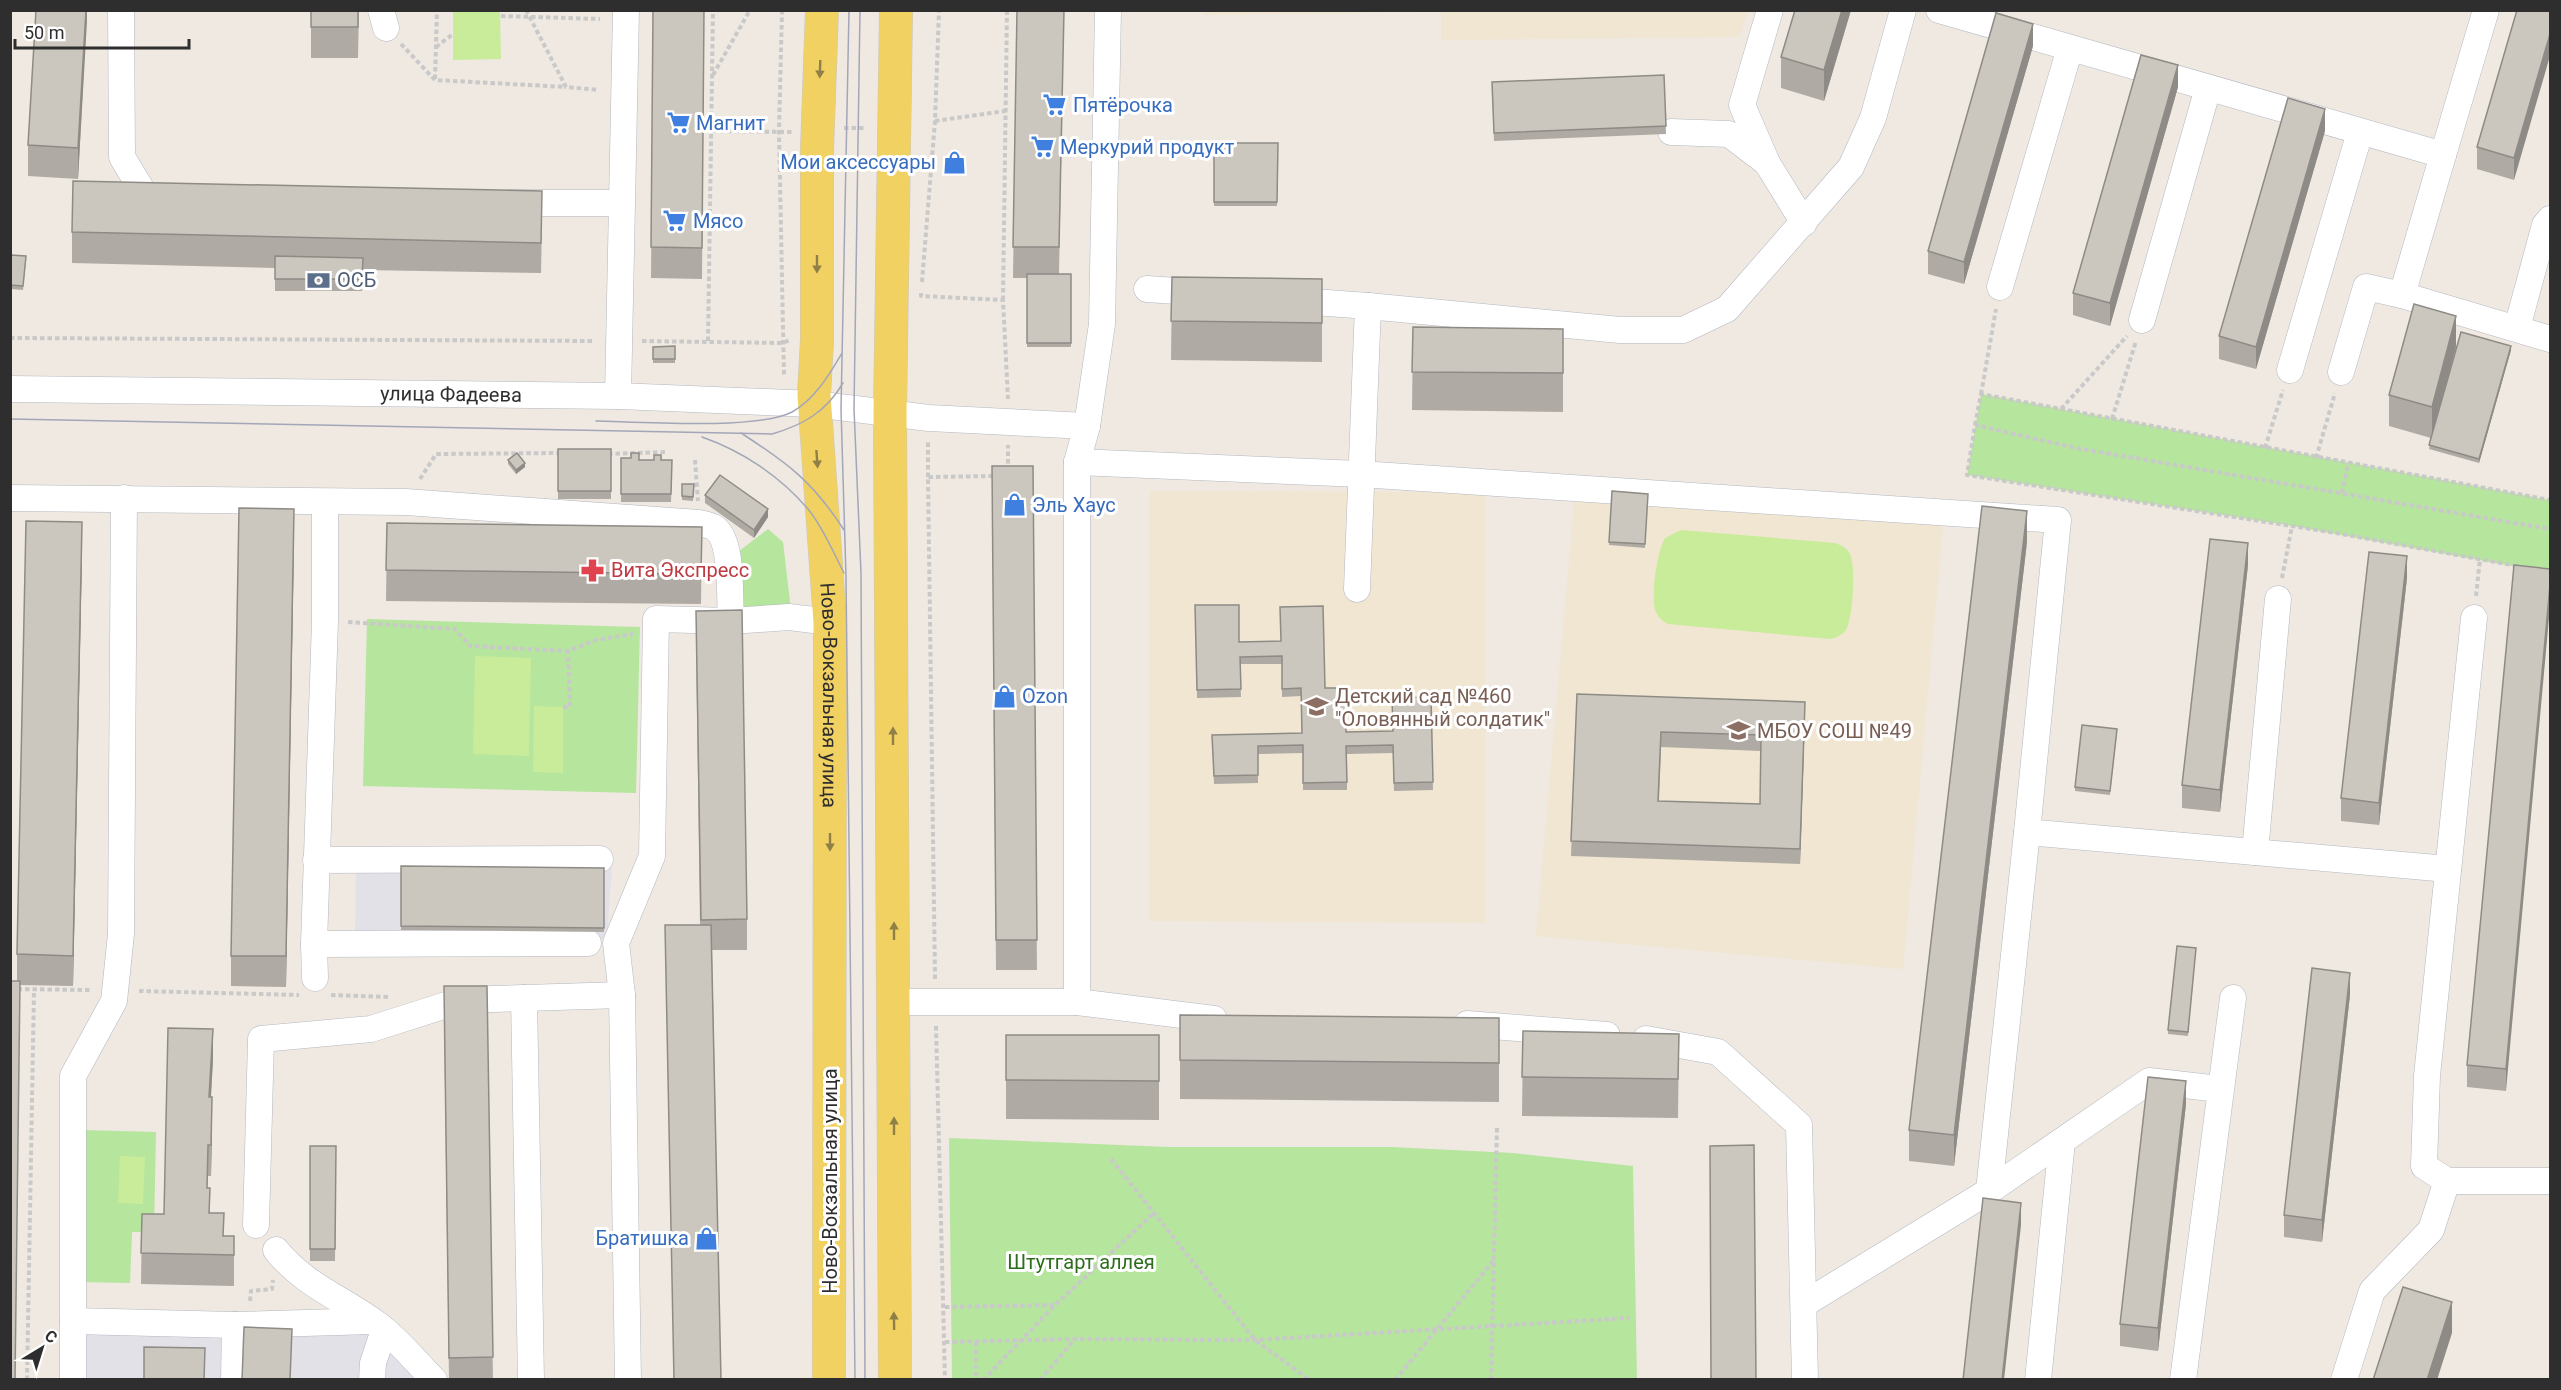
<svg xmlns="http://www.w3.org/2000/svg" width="2561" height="1390" viewBox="0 0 2561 1390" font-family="Roboto,sans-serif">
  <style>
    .industrial { fill: #e3e1e8 }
    .education { fill: #f0e6d1 }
    .green { fill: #b6e59e }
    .pitch { fill: #c9ec9a }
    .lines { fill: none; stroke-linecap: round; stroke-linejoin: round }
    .minor-casing { stroke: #b4b7c1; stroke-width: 27 }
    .major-casing { stroke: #c9c9c9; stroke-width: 34 }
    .path { stroke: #c9c9c9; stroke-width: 4; stroke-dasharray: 4.5 3; stroke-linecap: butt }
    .minor { stroke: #fff; stroke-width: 26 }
    .major { stroke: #f2d163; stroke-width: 33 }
    .tram { stroke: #a3a6b8; stroke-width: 1.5 }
    .wall { fill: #afaba4; fill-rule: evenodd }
    .shaded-wall { fill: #8e8b86 }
    .building { fill: #cbc7bf; stroke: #8e8b86; stroke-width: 1.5; fill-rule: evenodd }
    .oneway { fill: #908048 }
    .labels { text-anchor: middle; stroke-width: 6; stroke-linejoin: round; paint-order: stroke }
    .shop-label { font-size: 20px; fill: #366cbe; stroke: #fff; text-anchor: start }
    .service-label { font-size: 20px; fill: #4e5e75; stroke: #fff; text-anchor: start }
    .street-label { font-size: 20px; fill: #2e2e2e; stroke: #fff }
    .health-label { font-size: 20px; fill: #be3a42; stroke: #fff; text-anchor: start }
    .education-label { font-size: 20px; fill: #785e54; stroke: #fff; text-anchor: start }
    .park-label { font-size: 20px; fill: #2c6e1b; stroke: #fff }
  </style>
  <rect width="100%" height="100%" fill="#efe9e1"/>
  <path class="industrial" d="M356 866H612L607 939H355Z
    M73 1321H374L434 1380H73Z"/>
  <path class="education" d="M1417 10V12L1204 15V11Z
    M1441 11V10L1748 11 1739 37 1441 40Z
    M1150 491 1486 492 1485 923 1149 921Z
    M1575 492 1943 526 1903 969 1536 936Z"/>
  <path class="green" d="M1981 394 2550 500V573L2292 526 1967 475Z
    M768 529 783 542 791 610 736 607 734 555Z
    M367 619 640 627 636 793 363 786Z
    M82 1130 156 1132 154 1232H132L130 1283 79 1282Z
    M949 1138 1169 1147H1391L1513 1153 1633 1166 1637 1379H952Z"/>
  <path class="pitch" d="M453 11H500L501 59 453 60Z
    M1681 530 1835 543C1841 545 1847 548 1850 554 1856 566 1853 619 1846 630 1842 635 1836 638 1830 639L1668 624C1662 621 1658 617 1655 610 1651 595 1657 552 1665 538Z
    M475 656 531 658 529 756 473 754Z
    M534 706 563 707V773L533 772Z
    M120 1156 145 1157 143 1204 118 1203Z"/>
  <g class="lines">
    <defs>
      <g id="minor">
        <path d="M121 10 122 157 148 200 160 201"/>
        <path d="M381 10 386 28"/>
        <path d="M1939 10 2443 155 2486 10"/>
        <path d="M1671 132 1729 134 1767 163 1804 223"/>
        <path d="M2443 155 2402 295 2550 339"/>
        <path d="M1767 163 1742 105 1770 10"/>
        <path d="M509 203H620"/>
        <path d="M2000 287 2070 48"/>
        <path d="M1147 289 1206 293"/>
        <path d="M1287 300 1368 306"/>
        <path d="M2142 320 2208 88"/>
        <path d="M2517 328 2545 225 2550 219"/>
        <path d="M2290 370 2360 132"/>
        <path d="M2341 372 2366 287 2402 295"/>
        <path id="s1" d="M10 389 618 396 814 404 929 418 1087 426"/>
        <path d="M618 396 626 10"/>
        <path d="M1077 462 1360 474 2058 520 2027 832 1989 1191"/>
        <path d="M10 498 406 502 699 523C703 524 709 525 713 527 734 538 729 599 731 621"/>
        <path d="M325 502V621L314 944 588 943"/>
        <path d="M1357 589 1368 306 1620 330H1683L1727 309 1851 167 1873 118 1903 10"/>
        <path d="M2474 618 2427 1076 2424 1166 2447 1181H2550"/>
        <path d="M2027 832 2448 869"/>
        <path d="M2255 852 2278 599"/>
        <path d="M316 860 600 859"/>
        <path d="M314 944 315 978"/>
        <path d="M524 998 531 1380"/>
        <path d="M895 1002H1077L1214 1019"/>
        <path d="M1077 1002V462L1087 426 1102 324 1108 10"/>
        <path d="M1467 1024 1607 1035"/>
        <path d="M1646 1039 1718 1052 1799 1125 1805 1380"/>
        <path d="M256 1225 261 1039 371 1029 462 1000 622 995"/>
        <path d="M276 1250C305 1286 342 1298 377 1324 397 1338 416 1362 434 1380"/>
        <path d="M1804 1304 1989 1191 2149 1081 2220 1089"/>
        <path d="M73 1321 235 1325 234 1380"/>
        <path d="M235 1325 372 1321"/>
        <path d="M73 1380V1076L114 1001 121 934 124 498"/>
        <path d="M372 1380 373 1363 384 1330"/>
        <path d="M628 1380 622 995 616 943 652 856 656 619 731 621 789 617 830 622"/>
        <path d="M2038 1380 2062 1141"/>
        <path d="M2183 1380 2233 998"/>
        <path d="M2344 1380 2372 1291 2431 1230 2447 1181"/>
      </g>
      <g id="major">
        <path id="s2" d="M822 10 817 150V340L814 395 830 622 829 1380"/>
        <path d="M895 1380 890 414 896 10"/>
      </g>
    </defs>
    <use href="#minor" class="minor-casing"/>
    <use href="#major" class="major-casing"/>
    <path class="path" d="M526 10 566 87 599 90
      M782 10 779 132 784 376
      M501 16 600 19
      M401 44 435 80 566 87
      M436 47 453 34
      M713 75 750 10
      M435 79 437 10
      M935 121 1005 111
      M844 128H865
      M712 131 792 132
      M922 282 935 121 939 10
      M921 293V296L1003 300 1008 399
      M1003 300 1007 10
      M10 338 595 341
      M642 341 782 343 790 340
      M708 341 713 10
      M1981 394 1996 309
      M2061 409 2127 336
      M2112 419 2136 341
      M1975 425 1981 394 2550 500
      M2265 448 2283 390
      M608 454 667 452
      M2316 458 2335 393
      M695 460 698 501
      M1008 471V445
      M928 477V442
      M420 479 436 454 561 453
      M2342 493 2348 464
      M2517 566 2336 533 1967 475 1975 425 2076 448 2550 529
      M2282 578 2292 526
      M2476 596 2480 559
      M348 622 455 629 470 646 568 651 596 640 633 634
      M563 707H570L568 651
      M935 979 928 477 997 476
      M10 989 92 990
      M139 991 299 995
      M331 995 389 997
      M936 1026 945 1380
      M1111 1159 1255 1340 1310 1380
      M250 1301 251 1291 272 1289 273 1280
      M945 1307 1054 1305
      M945 1342 1075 1339 1255 1340 1630 1318
      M976 1342V1380
      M27 1380 34 990
      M983 1380 1055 1305 1154 1213
      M1040 1380 1075 1339
      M1395 1380 1494 1260
      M1491 1380 1497 1128"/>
    <use href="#minor" class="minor"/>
    <use href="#major" class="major"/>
    <path class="tram" d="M849 10 841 409 846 577 855 1380
      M860 10 854 409 861 573 865 1380
      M10 419 772 434C803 425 826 412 843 383
      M596 421C639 422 758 430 792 412 815 399 829 375 842 353
      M741 433C789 464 813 482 844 530
      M702 437C742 451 780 476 808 509 823 527 833 552 844 573"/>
  </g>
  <path class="wall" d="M87 10 78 179 28 176V145Z
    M311 10H359L358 58H311Z
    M653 10H704L702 279 651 278Z
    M1017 10H1064L1059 274H1071V347H1027V278H1013Z
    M1795 10H1851L1824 101 1781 88V57Z
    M2517 10 2514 180 2477 169V147Z
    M2033 46 1964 284 1928 274V251Z
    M1664 75 1666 134 1494 141 1492 82Z
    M2178 87 2110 326 2073 315V293Z
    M2325 131 2256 369 2219 359V336Z
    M1214 143H1278L1277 206H1214Z
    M542 222 541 273 363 270 362 291H275V268L72 263V232Z
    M10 255 26 260 23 290 10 289Z
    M1172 277 1322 279V362L1171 360Z
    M1413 327 1563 329V412L1412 410Z
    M675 346V363H653V347Z
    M2456 346 2511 350 2479 463 2429 449 2431 438 2389 426V395Z
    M558 449H611V499H558Z
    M621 458 639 460H672L671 502H621Z
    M508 460 525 467 516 474 508 464Z
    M992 466H1033L1037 970H996Z
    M682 484H694L693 501 682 500Z
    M1612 491 1648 494 1645 548 1609 545Z
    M705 495 768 517 754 538 705 503Z
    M387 523 702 527 701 604 386 601Z
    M294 540 286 987 231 986V956Z
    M2027 542 1954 1166 1909 1161V1130Z
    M82 553 73 986 20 985 17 981V954Z
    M2248 565 2220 812 2182 808V785Z
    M2514 565 2506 1091 2467 1087V1065Z
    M2407 578 2379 825 2341 821V798Z
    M1195 605 1239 642 1281 641 1325 688 1346 732 1393 731 1431 697 1433 790 1394 791 1393 753 1347 754V790H1303V753L1258 754V783L1214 784 1212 735 1302 733 1301 696 1282 697V664H1240L1241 697 1197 698Z
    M696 642 747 919V950H712L721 1380H674L665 925H700Z
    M1577 694 1805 717 1800 864 1571 856ZM1661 747 1761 751 1760 804 1659 801Z
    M2117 733 2110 795 2075 791V787Z
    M401 866 604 868V932L401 930Z
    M2196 948 2188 1036 2168 1034V1030Z
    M487 986 493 1380H449L444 1017Z
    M2350 995 2322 1242 2284 1237V1215Z
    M1180 1015 1499 1018V1102L1180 1099Z
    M1523 1031 1679 1034 1678 1118 1522 1116Z
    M1006 1035H1159V1120L1006 1119Z
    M213 1059 211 1097 212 1127 211 1176H208L207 1188 210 1213 224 1236H234V1286L141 1284 142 1214H164Z
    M2186 1104 2158 1351 2120 1346V1324Z
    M310 1146H336L335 1261H310Z"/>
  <path class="shaded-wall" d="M86 10H87V21L78 179V148Z
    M1842 10H1851L1824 101V70Z
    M2033 24V46L1964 284V262Z
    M2550 34V56L2514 180V158Z
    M2178 65V87L2110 326V303Z
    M2325 109V131L2256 369V347Z
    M2456 316V346L2432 438V407Z
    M2511 346V350L2479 463V459Z
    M525 463V467L516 474V470Z
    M294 509V540L286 987V956Z
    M768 509V517L754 538V530Z
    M2027 511V542L1954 1166V1135Z
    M82 522V553L73 986V956Z
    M2248 543V565L2220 812V790Z
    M2407 556V578L2379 825V803Z
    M2550 585V607L2506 1091V1069Z
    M1805 702V717L1800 864V849Z
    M2350 973V995L2322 1242V1220Z
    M213 1029V1059L209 1128V1097Z
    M2186 1081V1104L2158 1351V1328Z
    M212 1097V1127L211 1176V1145Z
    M2021 1203V1225L2004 1380H2002Z
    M2452 1302V1333L2437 1380H2427Z"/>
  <path class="building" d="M36 10H86L78 148 28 145Z
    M311 10H358V27H311Z
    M653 10H704L702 248 651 247Z
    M1017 10H1064L1059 247H1013Z
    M1795 10H1842L1824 70 1781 57Z
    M2517 10H2550V34L2514 158 2477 147Z
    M1996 13 2033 24 1964 262 1928 251Z
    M2141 55 2178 65 2110 303 2073 293Z
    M1664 75 1666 126 1494 133 1492 82Z
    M2288 98 2325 109 2256 347 2219 336Z
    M1214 143H1278L1277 202H1214Z
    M73 181 542 191 541 243 72 232Z
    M10 255 26 256 23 286 10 285Z
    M275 256 363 258 362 279H275Z
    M1027 274H1071V343H1027Z
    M1172 277 1322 279V323L1171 321Z
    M2414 304 2456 316 2432 407 2389 395Z
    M1413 327 1563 329V373L1412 372Z
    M2461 332 2511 346 2479 459 2429 445Z
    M675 346V359H653V347Z
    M558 449H611V491H558Z
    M517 453 525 463 516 470 508 460Z
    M631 453H639V460H654V455H661V460H672L671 494H621V458H631Z
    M992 466H1033L1037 940H996Z
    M720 475 768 509 754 530 705 495Z
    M682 484H694L693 497 682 496Z
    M1612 491 1648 494 1645 544 1609 542Z
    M1982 506 2027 511 1954 1135 1909 1130Z
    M239 508 294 509 286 956H231Z
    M26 521 82 522 73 956 17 954Z
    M387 523 702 527 701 574 386 570Z
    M2210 539 2248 543 2220 790 2182 785Z
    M2369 552 2407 556 2379 803 2341 798Z
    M2514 565 2550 569V585L2506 1069 2467 1065Z
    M1195 605H1239V642L1281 641 1280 607 1323 606 1325 688H1346V732L1393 731 1392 698 1431 697 1433 782 1394 783 1393 745 1346 746 1347 782 1303 783V745L1258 746V775L1214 776 1212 735 1302 733 1301 688 1282 689V656L1240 657 1241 689 1197 690Z
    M742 610 747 919 701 920 696 611Z
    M1577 694 1805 702 1800 849 1571 841ZM1661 732 1761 735 1760 804 1658 801Z
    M2082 725 2117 729 2110 791 2075 787Z
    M401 866 604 868V928L401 926Z
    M665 925H711L721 1380H674Z
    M2177 946 2196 948 2188 1032 2168 1030Z
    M2312 968 2350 973 2322 1220 2284 1215Z
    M10 981H20L15 1380H10Z
    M444 986H487L493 1357 449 1358Z
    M1180 1015 1499 1018V1063L1180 1060Z
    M168 1028 213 1029 209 1097H212L211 1145H208L207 1188H210L209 1213H224L223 1236H234V1255L141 1253 142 1214H164Z
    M1523 1031 1679 1034 1678 1079 1522 1077Z
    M1006 1035H1159V1081L1006 1080Z
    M2148 1077 2186 1081 2158 1328 2120 1324Z
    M1754 1145 1756 1380H1711L1710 1146Z
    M310 1146H336L335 1249H310Z
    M1983 1198 2021 1203 2002 1380H1963Z
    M2403 1287 2452 1302 2427 1380H2373Z
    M244 1327 292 1329 290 1380H242Z
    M144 1347 205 1348 204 1380H144Z"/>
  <defs><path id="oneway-solid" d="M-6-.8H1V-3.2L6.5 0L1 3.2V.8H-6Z" transform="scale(1.5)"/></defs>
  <g class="oneway">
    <use href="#oneway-solid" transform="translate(820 69) rotate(92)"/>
    <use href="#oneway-solid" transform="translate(817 264) rotate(90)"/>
    <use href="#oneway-solid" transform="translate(817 459) rotate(86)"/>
    <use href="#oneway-solid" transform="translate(893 736) rotate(-90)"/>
    <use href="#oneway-solid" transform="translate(830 842) rotate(90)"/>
    <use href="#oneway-solid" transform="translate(894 931) rotate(-90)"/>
    <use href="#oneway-solid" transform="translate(894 1126) rotate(-90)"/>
    <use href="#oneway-solid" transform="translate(894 1321) rotate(-91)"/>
  </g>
  <defs>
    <symbol id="supermarket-bare" viewBox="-9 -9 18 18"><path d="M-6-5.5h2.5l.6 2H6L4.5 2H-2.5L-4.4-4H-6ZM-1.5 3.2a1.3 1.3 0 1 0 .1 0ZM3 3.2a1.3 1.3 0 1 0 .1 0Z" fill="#3f7fe0" stroke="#fff" stroke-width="2.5" paint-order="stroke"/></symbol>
    <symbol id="shop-bare" viewBox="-9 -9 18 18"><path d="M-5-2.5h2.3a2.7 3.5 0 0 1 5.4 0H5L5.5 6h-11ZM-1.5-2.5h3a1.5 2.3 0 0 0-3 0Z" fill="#3f7fe0" stroke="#fff" stroke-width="2.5" paint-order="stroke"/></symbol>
    <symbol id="bank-bare" viewBox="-9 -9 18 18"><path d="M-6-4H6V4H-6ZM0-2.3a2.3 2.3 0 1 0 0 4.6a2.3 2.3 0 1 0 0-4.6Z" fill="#5c6f8a" stroke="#fff" stroke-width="2.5" paint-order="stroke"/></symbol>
    <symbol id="pharmacy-bare" viewBox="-9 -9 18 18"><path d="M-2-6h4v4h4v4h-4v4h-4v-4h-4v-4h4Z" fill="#e0444e" stroke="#fff" stroke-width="2.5" paint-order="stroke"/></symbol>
    <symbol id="school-bare" viewBox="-9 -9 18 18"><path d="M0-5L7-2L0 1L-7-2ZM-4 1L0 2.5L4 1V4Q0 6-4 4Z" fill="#8d6e63" stroke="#fff" stroke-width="2.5" paint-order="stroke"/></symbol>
  </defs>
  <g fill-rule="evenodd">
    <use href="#supermarket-bare" x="1038" y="88" width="33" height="33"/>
    <use href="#supermarket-bare" x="662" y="106" width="33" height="33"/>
    <use href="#supermarket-bare" x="1026" y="130" width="33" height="33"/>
    <use href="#shop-bare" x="938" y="146" width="33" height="33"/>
    <use href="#supermarket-bare" x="658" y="204" width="33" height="33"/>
    <use href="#bank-bare" x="302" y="264" width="33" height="33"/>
    <use href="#shop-bare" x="998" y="488" width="33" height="33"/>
    <use href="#pharmacy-bare" x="576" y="554" width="33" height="33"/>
    <use href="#shop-bare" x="988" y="680" width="33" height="33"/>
    <use href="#school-bare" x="1300" y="690" width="33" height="33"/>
    <use href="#school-bare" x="1722" y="714" width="33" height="33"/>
    <use href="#shop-bare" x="690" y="1222" width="33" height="33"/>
  </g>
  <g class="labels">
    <g class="shop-label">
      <text x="1073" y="112">Пятёрочка</text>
      <text x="696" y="130">Магнит</text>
      <text x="1060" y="154">Меркурий продукт</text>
      <text x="936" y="169" text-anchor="end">Мои аксессуары</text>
      <text x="693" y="228">Мясо</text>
      <text x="1032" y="512">Эль Хаус</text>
      <text x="1022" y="703">Ozon</text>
      <text x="689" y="1245" text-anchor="end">Братишка</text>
    </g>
    <g class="service-label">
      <text x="337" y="287">ОСБ</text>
    </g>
    <g class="street-label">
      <text dy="7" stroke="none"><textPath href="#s1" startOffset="441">улица Фадеева</textPath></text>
      <text dy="7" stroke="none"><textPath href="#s2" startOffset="686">Ново-Вокзальная улица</textPath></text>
      <text transform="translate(830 1181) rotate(-90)" y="7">Ново-Вокзальная улица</text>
    </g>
    <g class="health-label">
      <text x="611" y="577">Вита Экспресс</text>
    </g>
    <g class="education-label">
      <text x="1335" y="703">Детский сад №460<tspan x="1335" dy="23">"Оловянный солдатик"</tspan></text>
      <text x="1757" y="738">МБОУ СОШ №49</text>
    </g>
    <g class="park-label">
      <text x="1081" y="1269">Штутгарт аллея</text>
    </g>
  </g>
  <rect width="2561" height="1390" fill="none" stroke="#2e2e2e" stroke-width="24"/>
  <g transform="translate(42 1348) rotate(38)" stroke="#ffffff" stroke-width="4.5" paint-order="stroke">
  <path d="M0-4.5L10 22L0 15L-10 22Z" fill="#2e2e2e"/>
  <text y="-9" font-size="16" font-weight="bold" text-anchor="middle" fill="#2e2e2e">С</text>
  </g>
  <path d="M15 39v9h174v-9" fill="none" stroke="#2e2e2e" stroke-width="3"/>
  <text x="24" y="39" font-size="18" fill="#2e2e2e" stroke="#ffffff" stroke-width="4.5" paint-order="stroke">50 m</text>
</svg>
